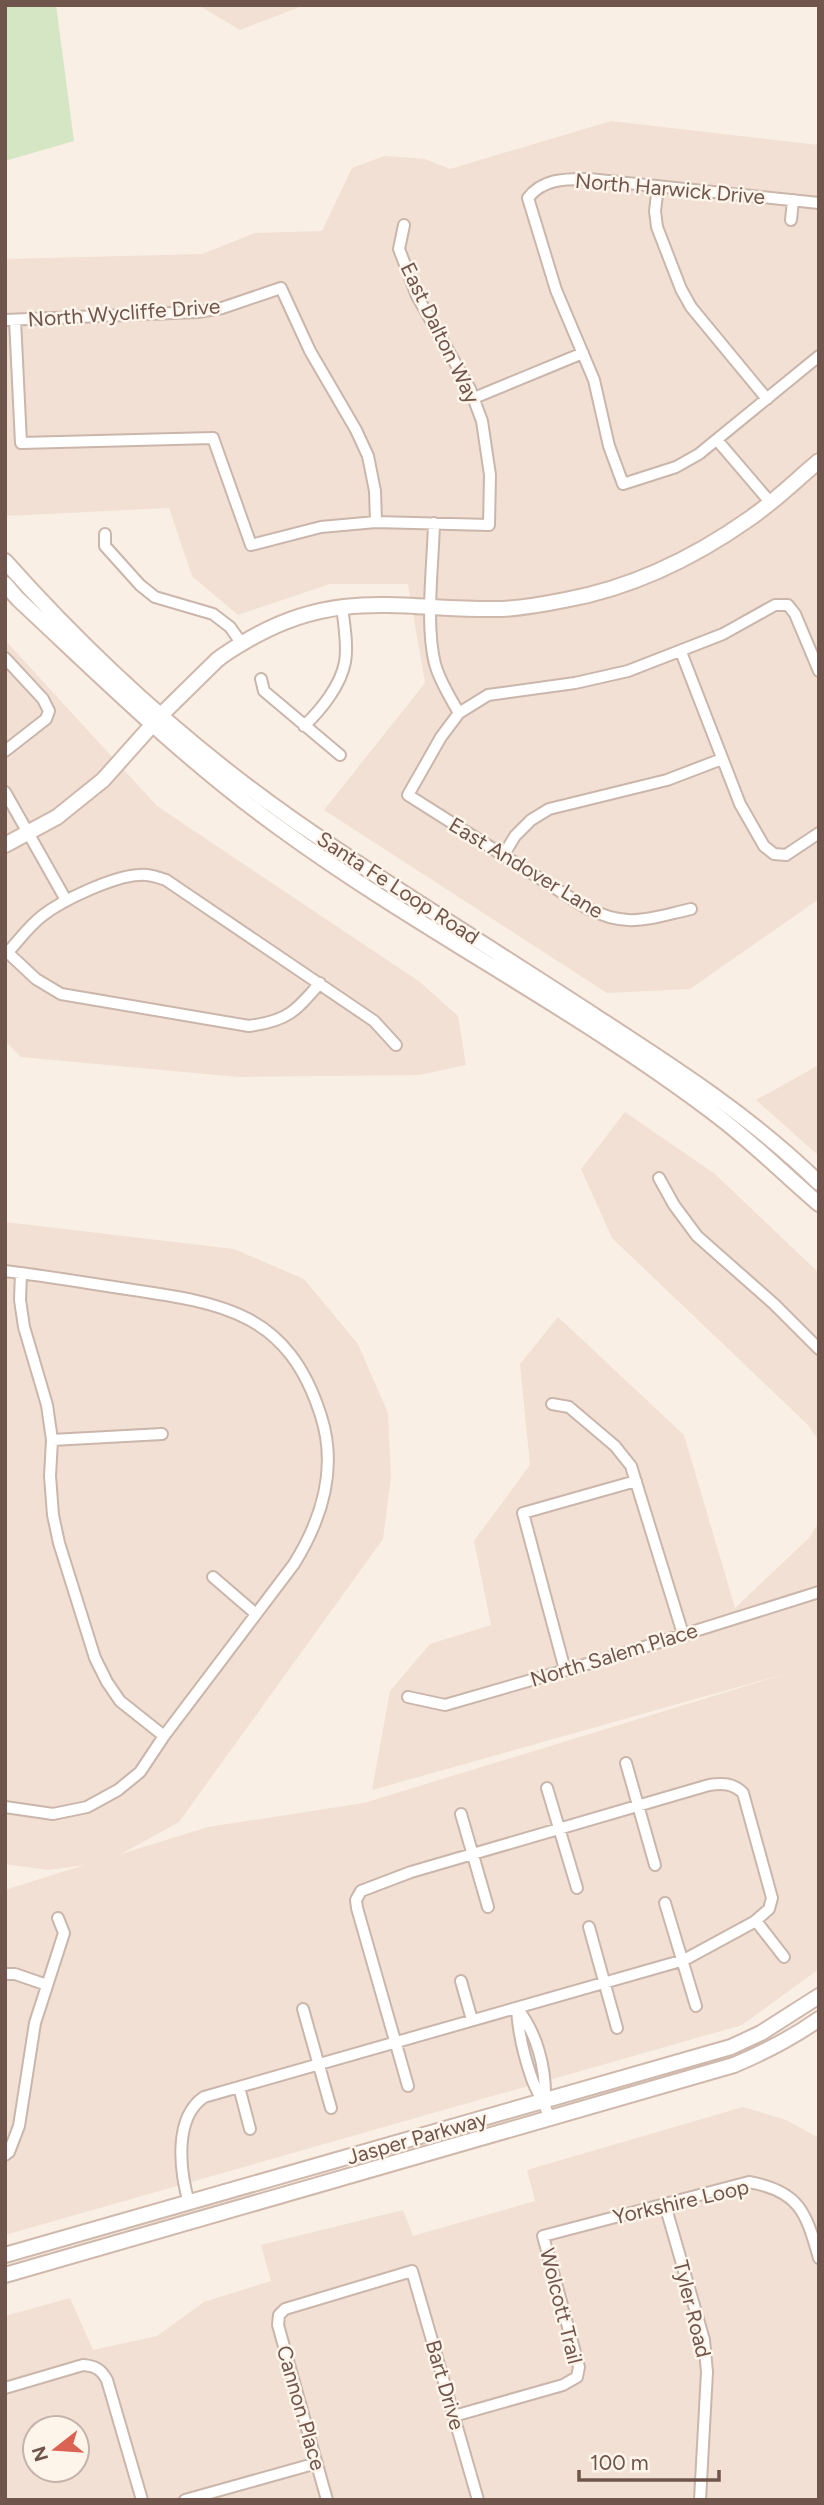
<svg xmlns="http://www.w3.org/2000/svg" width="824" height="2505" viewBox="0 0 824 2505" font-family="Figtree,sans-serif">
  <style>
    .residential { fill: #f1e0d3; fill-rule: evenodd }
    .green { fill: #d5e6c4 }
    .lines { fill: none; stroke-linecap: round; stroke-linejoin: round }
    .street-casing { stroke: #cab6ab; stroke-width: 14 }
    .secondary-casing { stroke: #cfb8ac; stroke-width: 18 }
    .street { stroke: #fff; stroke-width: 10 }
    .secondary { stroke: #fff; stroke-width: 14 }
    .labels { text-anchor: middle; stroke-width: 5; stroke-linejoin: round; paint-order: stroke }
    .street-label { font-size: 21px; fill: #70554c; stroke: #fdf4ea }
  </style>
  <rect width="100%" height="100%" fill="#faefe4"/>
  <path class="residential" d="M198 5H305L240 30Z
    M611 121 819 145V899L690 989 607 993 324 810 425 683 408 584H330L238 615 192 576 169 508 5 516V259L202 254 255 233 322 231 352 168 384 156 425 159 450 169Z
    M5 640 157 806 420 982 458 1016 466 1065 419 1075 238 1077 21 1057 5 1041Z
    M819 1065V1156L756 1100Z
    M625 1112 715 1174 819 1273V1441L808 1425 612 1238 581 1169Z
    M5 1222 234 1249 304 1279 358 1344 388 1413 391 1477 383 1539 179 1822 121 1854 208 1827 364 1803 795 1671 372 1790 390 1691 430 1644 491 1625 474 1541 530 1465 520 1364 558 1317 684 1435 735 1608 810 1537 819 1521V1969L742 2025 5 2235V1890L84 1865 48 1870 5 1864Z
    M743 2107 786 2120 819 2138V2500H5V2316L70 2298 93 2350 157 2336 204 2302 271 2281 261 2245 403 2210 413 2236 535 2201 527 2170ZM35 2428H77V2470H35Z"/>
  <path class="green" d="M5 5H56L74 141 5 161Z"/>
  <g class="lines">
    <defs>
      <path id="street" d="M658 186 655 211 657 227 681 289 691 307 767 399
        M819 203 589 179C566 179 543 178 528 198L556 290 594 380 609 446 623 484 676 467 699 454 819 356
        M791 220 793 200
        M5 320 198 312 222 308 281 288 310 351 356 430 368 456 375 491 376 522
        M15 320 21 443 213 438 251 545 321 527 376 522 489 525 490 475 482 421 470 389 417 296 399 249 404 225
        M474 398 583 353
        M717 440 770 502
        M434 523C433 566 425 624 435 664 440 682 450 697 459 713
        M105 534V546L140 585 155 597 213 614 230 627 242 644
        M681 652 740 804 764 846 774 854 786 855 819 833
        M5 658 43 699 49 711 46 719 5 751
        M261 679 264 691 340 755
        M304 726C321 710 341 685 345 662 348 645 344 624 342 606
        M5 792 66 900
        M503 856 515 836 531 820 549 809 667 780 722 759
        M691 909C647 919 627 929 585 907L408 795 441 737 459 713 488 695 575 683 628 671 723 634 775 605H788L795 614 819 671
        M5 950 36 979 61 994 249 1026C287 1021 295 1012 320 983
        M8 952C19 940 29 926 42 916 62 900 114 876 139 875 149 874 157 877 166 880L374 1021 396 1045
        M659 1178 674 1205 697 1236 774 1304 819 1349
        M5 1271C46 1276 87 1283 127 1289 223 1303 288 1312 321 1416 338 1469 322 1519 294 1564L164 1736 140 1772 118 1790 87 1807 53 1814 5 1807
        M21 1273 20 1300 24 1327 47 1405 52 1440 50 1476 53 1515 59 1543 95 1658 107 1682 120 1701 164 1736
        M552 1404 569 1407 615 1446 631 1466 683 1634
        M52 1440 162 1434
        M213 1577 256 1614
        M565 1670 523 1513 636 1481
        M408 1697 445 1705 625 1653 819 1592
        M626 1763 655 1865
        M547 1788 577 1888
        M461 1814 488 1907
        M665 1903 696 2006
        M756 1921 784 1957
        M589 1927 617 2028
        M5 1974H15L47 1985
        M461 1981 472 2020
        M517 2008C518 2032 524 2056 532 2079 537 2093 546 2105 550 2120
        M517 2008C537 2033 546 2068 545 2100
        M303 2009 331 2108
        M239 2087 250 2129
        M5 2155 9 2152 19 2126 35 2023 64 1933 58 1918
        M189 2203C180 2172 173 2118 204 2097L684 1960 754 1922 769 1909 772 1898 743 1793C733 1783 722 1783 709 1785L411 1872 361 1891 356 1900 357 1908 408 2086
        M665 2205 704 2340 707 2372 700 2500
        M5 2388 83 2365C95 2366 101 2369 107 2380L142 2500
        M454 2416 563 2385 577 2377 579 2367 543 2236 749 2182C800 2191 806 2213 819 2258
        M185 2500 317 2463
        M327 2500 278 2325 279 2315 285 2309 412 2271 478 2500"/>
      <path id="secondary" d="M5 561C102 670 214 769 336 849 422 906 511 961 598 1018 675 1068 753 1118 819 1183
        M5 584 18 599C104 679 186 761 281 829 421 931 577 1009 715 1114 751 1141 784 1174 819 1204
        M5 845 57 817 103 780 161 715 217 660C228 651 241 644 253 637 342 587 408 611 502 609 523 608 545 604 565 600 631 588 695 557 749 519 774 502 796 480 819 461
        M5 2255 731 2047 761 2033 819 1996
        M5 2275 734 2065C765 2052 792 2038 819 2019"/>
    </defs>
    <use href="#street" class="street-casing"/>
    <use href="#secondary" class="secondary-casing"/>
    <use href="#street" class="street"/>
    <use href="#secondary" class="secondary"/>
  </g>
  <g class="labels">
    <g class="street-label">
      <text transform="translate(670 189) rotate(5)" y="7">North Harwick Drive</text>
      <text transform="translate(124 313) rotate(-4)" y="7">North Wycliffe Drive</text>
      <text transform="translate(440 333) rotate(64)" y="7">East Dalton Way</text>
      <text transform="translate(526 868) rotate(31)" y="7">East Andover Lane</text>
      <text transform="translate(398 888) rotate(33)" y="7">Santa Fe Loop Road</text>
      <text transform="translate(614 1655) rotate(-17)" y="7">North Salem Place</text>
      <text transform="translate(417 2138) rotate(-16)" y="7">Jasper Parkway</text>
      <text transform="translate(681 2202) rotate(-13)" y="7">Yorkshire Loop</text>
      <text transform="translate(561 2306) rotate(76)" y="7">Wolcott Trail</text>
      <text transform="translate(692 2309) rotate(76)" y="7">Tyler Road</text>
      <text transform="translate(445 2385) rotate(74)" y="7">Bart Drive</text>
      <text transform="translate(301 2408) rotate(74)" y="7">Cannon Place</text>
    </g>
  </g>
  <rect width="824" height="2505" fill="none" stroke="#70554c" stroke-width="14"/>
  <g transform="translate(56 2449) rotate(253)"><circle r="33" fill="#fdf4ea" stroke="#c5b4ab" stroke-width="2"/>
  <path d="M0-5L12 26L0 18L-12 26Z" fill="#da6353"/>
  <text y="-10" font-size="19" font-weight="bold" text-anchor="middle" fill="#70554c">N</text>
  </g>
  <path d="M579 2470v10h140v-10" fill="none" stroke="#70554c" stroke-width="3.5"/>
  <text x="590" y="2470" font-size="21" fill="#70554c" stroke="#fdf4ea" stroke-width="5" paint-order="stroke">100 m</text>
</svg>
